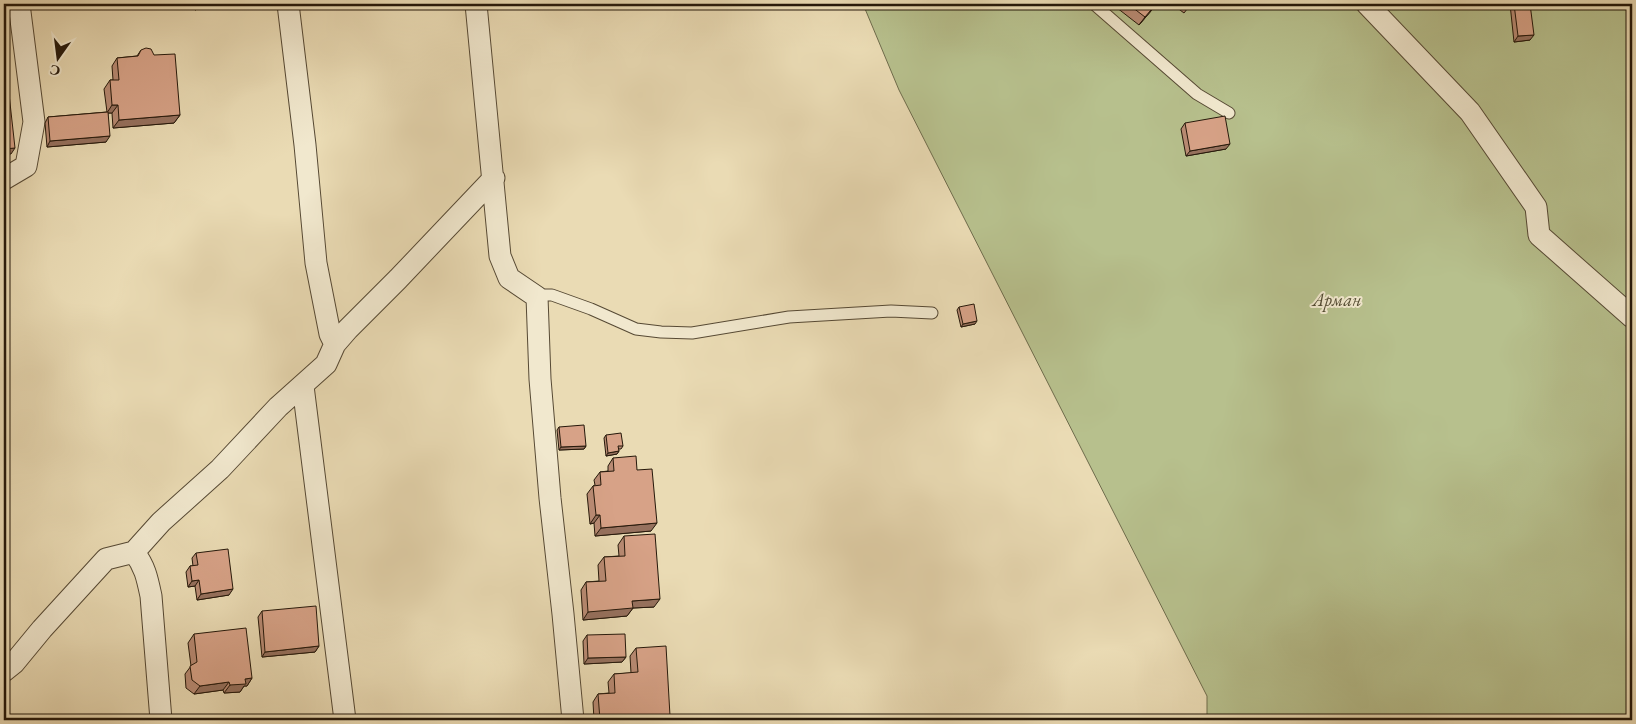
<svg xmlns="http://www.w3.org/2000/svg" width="1636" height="724" viewBox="0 0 1636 724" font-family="'EB Garamond',serif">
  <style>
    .green { fill: #b7c08d; stroke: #6e6c4c }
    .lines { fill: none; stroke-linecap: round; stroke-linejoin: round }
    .lane-casing { stroke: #564934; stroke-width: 13 }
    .street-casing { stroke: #564934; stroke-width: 23 }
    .lane { stroke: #f1e8ce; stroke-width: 11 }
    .street { stroke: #f1e8ce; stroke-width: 21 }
    .wall { fill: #b98b74; stroke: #25180a }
    .shaded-wall { fill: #96715e; stroke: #25180a }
    .building { fill: #d7a287; stroke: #25180a }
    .labels { text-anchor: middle; stroke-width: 4; stroke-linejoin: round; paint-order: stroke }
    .park-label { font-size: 18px; font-style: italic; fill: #514a31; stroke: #f1e8ce }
  </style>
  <rect width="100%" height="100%" fill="#eadbb4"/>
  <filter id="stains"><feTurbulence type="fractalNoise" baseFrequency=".004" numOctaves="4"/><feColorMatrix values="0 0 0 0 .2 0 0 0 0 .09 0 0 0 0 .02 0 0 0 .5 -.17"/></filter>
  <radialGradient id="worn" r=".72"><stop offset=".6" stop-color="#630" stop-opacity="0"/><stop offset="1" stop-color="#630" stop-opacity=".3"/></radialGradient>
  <path class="green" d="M863 4H1632V720H1207V696L899 90Z"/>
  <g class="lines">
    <defs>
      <path id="lane" d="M1094 4 1197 94 1229 113
        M537 297 545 295H552L591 309 636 329 661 332 692 333 789 317 891 311 932 313"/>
      <path id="street" d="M288 4 305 145 316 263 330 334 335 344 348 329 398 279 494 178
        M476 4 500 256 509 278 537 297 540 379 550 498 563 614 573 720
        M1367 4 1470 112 1536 207 1539 235 1632 317
        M4 179 26 166 34 122 19 4
        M303 386 345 720
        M134 552 161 522 220 469 278 407 326 364 335 344
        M4 671 14 663 42 629 106 559 134 552C145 567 147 577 151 596L161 720"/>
    </defs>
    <use href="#lane" class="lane-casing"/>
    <use href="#street" class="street-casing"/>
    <use href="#lane" class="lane"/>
    <use href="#street" class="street"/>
  </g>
  <path class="wall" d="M193 4H203L202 7 195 10 192 6Z
    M1112 4H1157L1139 25Z
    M1172 4H1191L1184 13Z
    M1510 4H1530V40L1514 42Z
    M141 50 180 115 174 123 113 128 112 113H108L106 142 47 147 45 123 48 117 107 112 104 89 110 80H113L112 66 117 58 137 56Z
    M1185 123 1226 149 1186 156 1181 129Z
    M959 307 975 324 961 327 957 310Z
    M559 427 586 446 584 449 559 450 557 430Z
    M606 435 623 446 621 449H618L619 451 617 454 606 456 604 438Z
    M613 458 637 470 651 531 595 536 594 523 590 524 587 494 593 486 595 485 594 480 600 472 608 471V466Z
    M624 536 654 607 633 608 627 616 583 620 581 590 586 582 599 581 598 565 604 557 619 556 618 545Z
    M196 553 229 595 197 600 195 586 188 587 186 572 190 566H193L192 558Z
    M262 611 319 646 315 652 262 657 258 617Z
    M194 634 252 678 247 686H244L240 692 224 693 223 690 194 694 186 688 185 674 191 666 188 643Z
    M587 635 626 657 622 662 584 664 583 641Z
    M636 648 667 720H594L593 702 598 694 609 693 608 682 614 674 631 673 630 656Z"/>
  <path class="shaded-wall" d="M204 4 202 7 195 10 197 7Z
    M1156 4H1157L1139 25 1145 17Z
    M1534 35 1530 40 1514 42 1518 36Z
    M112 105H118L112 113H107Z
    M180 115 174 123 113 128 119 120Z
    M110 136 106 142 47 147 50 141Z
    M1230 144 1226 149 1186 156 1190 151Z
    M15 148 11 154H4V149Z
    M977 321 975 324 961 327 963 324Z
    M586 446 584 449 559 450 561 447Z
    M619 451 617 454 606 456 608 453Z
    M596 515H600L594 523 590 524Z
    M657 523 651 531 595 536 601 528Z
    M199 580 195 586 188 587 192 581Z
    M233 589 229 595 197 600 201 594Z
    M660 599 654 607 633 608 627 616 583 620 588 612 632 601Z
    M319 646 315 652 262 657 265 652Z
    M626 657 622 662 584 664 588 658Z
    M252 678 247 686H244L240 692 224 693 230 685 245 679Z
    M229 682 223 690 194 694 200 686Z
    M670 716 667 720H644L646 717Z"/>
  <path class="building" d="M195 4H204L197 7Z
    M1128 4H1156L1145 17Z
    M1514 4H1530L1534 35 1518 36Z
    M146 48 151 49 154 55 175 54 180 115 119 120 118 105H112L110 80H119L117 58 138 56 141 50Z
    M4 92 9 94 15 148 4 149Z
    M108 112 110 136 50 141 48 117Z
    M1225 116 1230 144 1190 151 1185 123Z
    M974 304 977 321 963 324 959 307Z
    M584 425 586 446 561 447 559 427Z
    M621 433 623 446H618L619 451 608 453 606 435Z
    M636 456 637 470 652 469 657 523 601 528 600 515H596L593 486 601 485 600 472 614 471 613 458Z
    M655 534 660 599 632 601 633 608 588 612 586 582 606 581 604 557 625 556 624 536Z
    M228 549 233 589 201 594 199 580 192 581 190 566 198 565 196 553Z
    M316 606 319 646 265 652 262 611Z
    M246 628 252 678 245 679 246 684 230 685 229 682 200 686 192 680 190 666 197 662 194 634Z
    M625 634 626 657 588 658 587 635Z
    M666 646 670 716 646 717V720H600L598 694 615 693 614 674 638 672 636 648Z"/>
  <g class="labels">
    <g class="park-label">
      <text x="1337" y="306">Арман</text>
    </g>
  </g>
  <rect width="1636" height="724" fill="none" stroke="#eadbb4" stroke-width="20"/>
  <rect x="5" y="5" width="1626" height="714" fill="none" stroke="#25180a" stroke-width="2.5"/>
  <rect x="10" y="10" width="1616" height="704" fill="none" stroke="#25180a"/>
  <g transform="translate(58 58) rotate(194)" stroke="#f1e8ce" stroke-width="4" paint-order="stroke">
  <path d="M0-4L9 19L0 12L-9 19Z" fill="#25180a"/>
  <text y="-8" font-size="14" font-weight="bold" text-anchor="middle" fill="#25180a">С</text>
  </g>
  <rect width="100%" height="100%" filter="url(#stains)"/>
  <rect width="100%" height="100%" fill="url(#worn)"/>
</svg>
